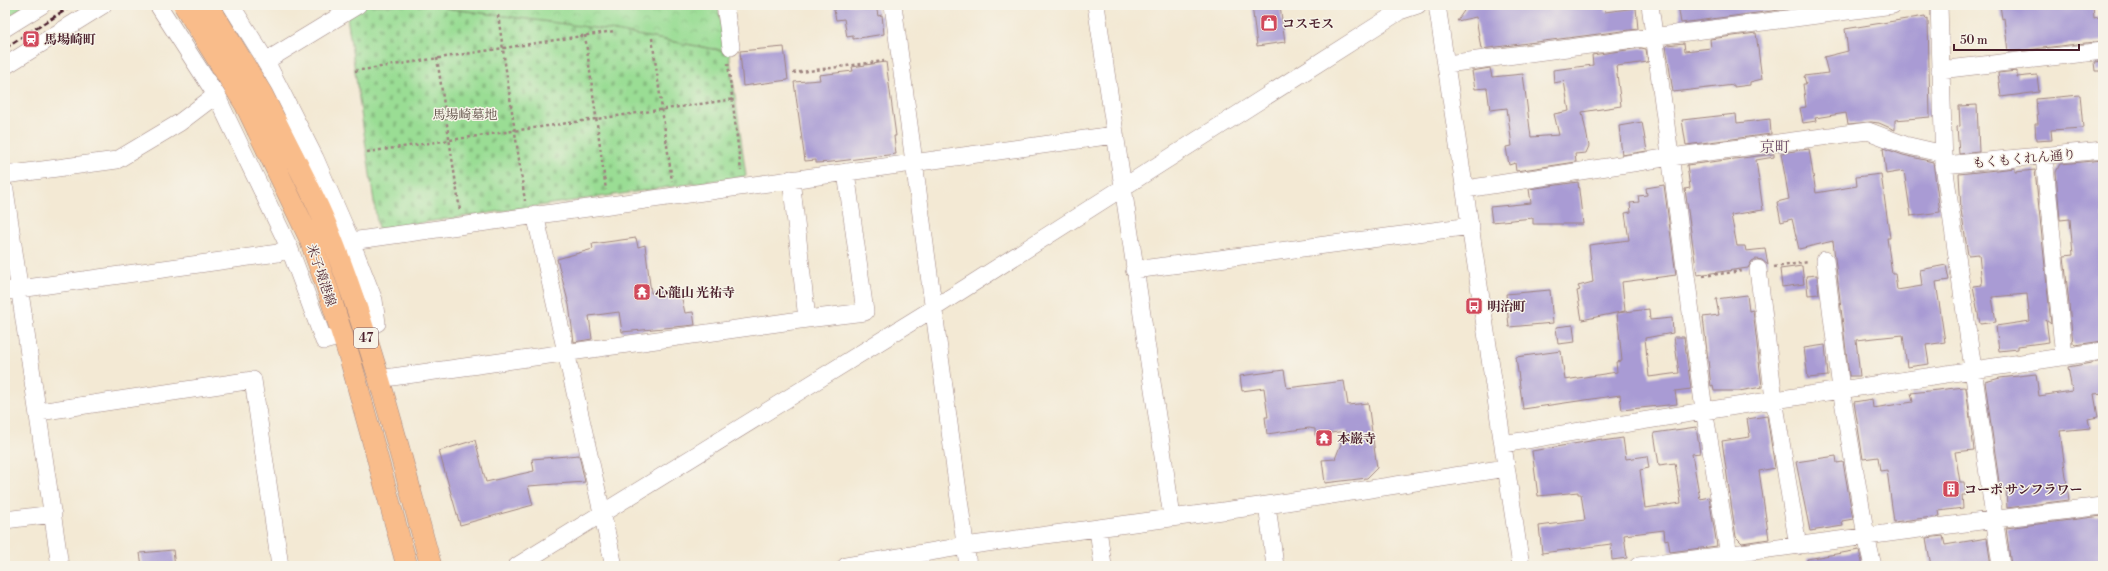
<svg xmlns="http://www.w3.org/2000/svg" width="2108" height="571" viewBox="0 0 2108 571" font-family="'Libre Bodoni','Noto Serif JP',serif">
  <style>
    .grass { fill: url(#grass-tufts); stroke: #727e60 }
    .cemetery { fill: url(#cemetery-stones); stroke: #727e60 }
    .park { fill: url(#park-crowns); stroke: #727e60 }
    .building { fill: #a99bd4 }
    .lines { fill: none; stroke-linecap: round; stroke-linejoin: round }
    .minor-casing { stroke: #9e8480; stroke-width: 18 }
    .major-casing { stroke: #9e8480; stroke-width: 22 }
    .path { stroke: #9e8480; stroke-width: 2.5; stroke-dasharray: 3 3; stroke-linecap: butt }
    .minor { stroke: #fff; stroke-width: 17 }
    .major { stroke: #f9bc8a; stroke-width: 21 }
    .rail { stroke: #4a1f2b; stroke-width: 3; stroke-dasharray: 6 3; stroke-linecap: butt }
    .major-bridge-casing { stroke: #9e8480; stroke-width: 22; stroke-linecap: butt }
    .major-bridge { stroke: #f9bc8a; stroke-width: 21 }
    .labels { text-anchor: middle; stroke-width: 3; stroke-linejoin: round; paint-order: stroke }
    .shield { fill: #f7f3e8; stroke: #7e5f64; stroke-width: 1 }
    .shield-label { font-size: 12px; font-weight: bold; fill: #4a1f2b }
    .poi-label { font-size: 13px; font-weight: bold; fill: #4a1f2b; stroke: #f7f3e8; text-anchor: start }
    .park-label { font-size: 13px; fill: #5e4e45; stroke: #f7f3e8 }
    .street-label { font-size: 13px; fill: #4a1f2b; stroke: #f7f3e8 }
    .quarter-label { font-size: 15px; fill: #6b4a66; stroke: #f7f3e8 }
  </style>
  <defs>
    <pattern id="grass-tufts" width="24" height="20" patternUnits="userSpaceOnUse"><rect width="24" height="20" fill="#9add94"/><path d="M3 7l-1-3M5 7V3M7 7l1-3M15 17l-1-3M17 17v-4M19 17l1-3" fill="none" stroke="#86bd80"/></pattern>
    <pattern id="cemetery-stones" width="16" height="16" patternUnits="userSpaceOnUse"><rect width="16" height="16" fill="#9add94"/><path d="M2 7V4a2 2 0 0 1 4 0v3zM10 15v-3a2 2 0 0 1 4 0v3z" fill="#86bd80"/></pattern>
    <pattern id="park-crowns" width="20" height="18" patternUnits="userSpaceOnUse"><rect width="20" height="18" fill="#9add94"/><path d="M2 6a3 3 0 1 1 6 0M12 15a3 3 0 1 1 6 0" fill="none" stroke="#86bd80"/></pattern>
  </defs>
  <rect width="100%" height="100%" fill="#f7f3e8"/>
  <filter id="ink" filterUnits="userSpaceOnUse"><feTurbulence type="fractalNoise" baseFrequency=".025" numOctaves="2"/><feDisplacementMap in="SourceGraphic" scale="8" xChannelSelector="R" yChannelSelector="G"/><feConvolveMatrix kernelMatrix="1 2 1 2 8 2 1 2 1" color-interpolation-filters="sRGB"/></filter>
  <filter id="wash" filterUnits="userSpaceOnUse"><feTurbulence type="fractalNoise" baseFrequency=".012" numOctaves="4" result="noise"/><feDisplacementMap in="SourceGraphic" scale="16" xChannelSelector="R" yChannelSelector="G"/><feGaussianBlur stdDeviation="0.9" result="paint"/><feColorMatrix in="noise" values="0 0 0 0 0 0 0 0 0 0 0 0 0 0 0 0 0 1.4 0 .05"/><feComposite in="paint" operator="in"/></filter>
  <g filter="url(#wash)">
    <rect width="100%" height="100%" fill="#f3e9d4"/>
    <path class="grass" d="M5 5H26L5 19Z"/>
    <path class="cemetery" d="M366 5H444L445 8 610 30 729 52 746 176 378 229 347 17Z"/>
    <path class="park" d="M444 5H718L725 51 610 30 445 8Z"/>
    <g id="blocks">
      <path class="building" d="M833 5H876L878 16 882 15 884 34 853 39V36L847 37 844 19 836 20Z
        M1252 5H1280L1285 42 1257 46Z
        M1468 5H1604L1605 12 1636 8 1638 29 1481 49 1476 17 1457 21Z
        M1678 5H1786L1787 9 1681 23Z
        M2000 5H2072V7L2093 5 2094 18 2103 16V41L2008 52 2004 18 2002 19Z
        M1925 16 1926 19 1928 18 1930 117 1895 120V130L1879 123 1871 122 1848 124 1846 113 1815 118 1816 121 1803 123 1800 108 1806 107 1803 84H1806L1804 76 1828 73 1824 57 1848 51 1845 29Z
        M1756 33 1762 79 1750 82V85L1734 87V85L1673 92 1666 46 1667 45 1684 43 1685 51 1711 48 1710 39Z
        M784 47 788 80 743 86 740 51Z
        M1641 48 1646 49 1648 62 1616 66 1621 106 1582 112 1589 146 1586 153 1575 154 1576 162 1516 171 1515 163 1509 165 1506 147 1512 146 1507 108 1490 110 1487 88 1475 89 1472 71 1490 68 1492 77 1523 74 1531 137 1559 135 1554 114 1569 111 1564 81 1554 83 1553 70 1593 65 1592 55Z
        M2103 61V71H2095L2094 62Z
        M886 62 896 136H894L896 154 832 162 816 163V160L805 161 794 82 820 80 819 75 853 71 852 67Z
        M2017 71V77L2037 75 2039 92 2001 97 1998 73Z
        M2080 95 2083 128 2051 130 2052 140 2036 141 2035 124H2038L2036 99Z
        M1977 105 1979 152 1959 154 1957 127 1960 126 1959 106Z
        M1736 114 1737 123 1770 119 1771 134 1686 145 1682 120Z
        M1642 122 1647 151 1622 155 1619 126Z
        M1883 148 1903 155 1933 162 1940 212 1911 216 1904 171 1886 174Z
        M1809 149 1816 193 1857 186 1856 177 1881 174 1890 238H1887L1892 273H1895L1897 290 1922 286 1920 270 1946 265 1949 280 1936 282 1945 342 1926 345 1929 364 1907 367 1903 335 1856 340 1860 376H1849L1833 241 1799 249 1792 219 1781 222 1777 202 1789 199 1781 153Z
        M1774 154V157L1756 160 1763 210 1731 215 1737 246H1745L1746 251 1765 249 1768 265 1762 260 1756 259 1752 261 1748 268 1697 275 1685 189 1690 188 1687 165Z
        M2103 160V341L2075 345 2073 343 2064 256 2073 255 2070 219 2060 220 2056 172 2060 164Z
        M2015 168V172L2035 170 2051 324 2046 320 2049 342 2018 346V349L1999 351 1996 326 2030 321 2027 294 1992 297 1996 322 1980 324 1973 286 1982 285 1979 254 1968 255 1961 210 1959 174Z
        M1578 182 1583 224H1533V218L1492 222 1490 207 1531 203 1529 189Z
        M1664 185 1676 275 1622 282 1625 311 1582 320 1577 291 1580 290 1578 286 1593 282 1589 245 1629 240 1625 213 1631 212 1630 203 1639 202 1638 196 1647 195 1646 188Z
        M636 238 638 247 645 245 651 293 680 290 685 313 693 312 695 325 622 332 619 312 589 316 592 339 574 342 569 305 557 259 593 249 592 244Z
        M1802 266 1804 284 1782 287 1780 269Z
        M1817 275 1819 294 1808 295 1806 276Z
        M1550 290 1553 323 1509 327 1506 294Z
        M1747 295 1749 311 1753 310 1762 387 1739 391H1714L1713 385 1711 386 1703 317 1719 315 1716 299Z
        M1649 309 1650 320 1672 318 1673 333 1645 338 1649 377 1679 373 1674 337H1684L1691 389 1675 391 1677 404 1622 410 1620 395 1523 409 1516 357 1561 351 1565 380 1617 372 1616 362 1622 361 1617 313Z
        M1573 325 1575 342 1558 344 1556 327Z
        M1825 345 1828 376 1808 378 1804 348Z
        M2103 361V393L2094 394 2098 417 2088 419 2090 428 2060 431 2069 500 2007 508 2006 489H2000L1985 382 2000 378 2036 374 2039 396 2072 391 2068 367Z
        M1284 370 1287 388 1344 381 1348 405 1368 403 1377 468 1367 478 1325 483 1322 460 1335 459 1346 431 1315 435V429L1309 428 1267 434 1265 417H1268L1264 388 1242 391 1240 376Z
        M1964 387 1966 388 1974 450 1955 452 1960 482H1964L1966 495H1962L1963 508 1939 511 1940 516 1894 522 1887 470 1880 471 1878 457 1863 459 1854 402 1872 399 1873 408 1913 402 1911 393Z
        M1767 416 1775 468 1759 471 1769 539 1742 543 1736 537 1722 441 1750 437 1747 419Z
        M1696 427 1700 453 1692 454 1700 499 1709 497 1717 546 1670 552 1668 539 1665 540 1664 530 1624 535 1627 558 1612 560 1611 544 1542 553 1539 526 1585 520 1581 494H1578V492L1538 496 1532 451 1602 439V441L1623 438 1626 459 1647 456 1649 468 1640 470 1645 508 1681 503 1675 463 1659 465 1654 433Z
        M475 440 486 482 534 471 532 459 579 455 585 482 528 486 533 505 460 525 439 451Z
        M1836 456 1837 463 1843 462 1853 519 1842 521 1843 526 1810 531 1796 462Z
        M2102 516 2103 566H2011L2006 528Z
        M1943 536 1945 545 1987 538 1991 566H1931L1926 538Z
        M173 550 175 566H142L140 553Z
        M1859 550 1863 566H1808L1807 559Z"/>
    </g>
  </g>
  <g filter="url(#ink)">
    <use href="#blocks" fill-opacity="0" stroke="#9e8480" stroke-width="1"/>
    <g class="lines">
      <defs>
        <path id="minor" d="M158 5 216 95 225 89
          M231 5 266 61 256 68
          M725 5 731 47
          M893 5 968 566
          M1096 5 1172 517
          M1437 5 1521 566
          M1650 5 1704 410 1731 566
          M1939 5 1944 165 2001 566
          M5 28 42 5
          M1447 64 1893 5
          M5 66 103 5
          M1940 70 2103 51
          M2044 156 2064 357
          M1944 165 2103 150
          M5 175 117 160 179 123 216 95 289 247 324 341 342 336
          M791 179 807 319 865 312 846 172
          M1466 189 1671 157 1868 131 1905 145 1944 154
          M5 190 60 566
          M535 214 614 566
          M351 241 315 158 266 61 358 5
          M1825 260 1841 389 1866 536 1873 566
          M1758 269 1774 399 1798 546
          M1134 270 1471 226
          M5 291 278 253 289 247
          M363 330 377 323 374 300 351 241 1114 135
          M378 379 807 319
          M39 412 253 380 280 566
          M1503 444C1703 410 1902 380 2103 351
          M1267 505 1275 566
          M5 520 53 514
          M1098 529 1103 566
          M517 566 934 308 1400 11 1418 5
          M846 566 965 546 1267 505 1506 468
          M1638 566C1793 547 1948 524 2103 506"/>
        <path id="major" d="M275 120C293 157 314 194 329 232 372 340 400 454 431 566
          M258 131 309 237 329 293 351 362 407 566"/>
      </defs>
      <use href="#minor" class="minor-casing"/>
      <use href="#major" class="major-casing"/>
      <path class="path" d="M498 15 525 201
        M585 35 606 190
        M652 38 672 181
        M437 58 460 211
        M728 63 741 171
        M355 71 614 31
        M793 73 884 61
        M367 152 735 99
        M1774 267 1809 262
        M1703 276 1742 271"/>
      <use href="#minor" class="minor"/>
      <use href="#major" class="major"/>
      <path class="rail" d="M5 48 73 5"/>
      <defs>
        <path id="major-bridge" d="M184 5 245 104 258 131
          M208 5 262 94 275 120"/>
      </defs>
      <use href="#major-bridge" class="major-bridge-casing"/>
      <use href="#major-bridge" class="major-bridge"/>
    </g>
  </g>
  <defs>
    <symbol id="shop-square" viewBox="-11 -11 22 22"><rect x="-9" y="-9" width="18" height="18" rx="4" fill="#d1495b" stroke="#f7f3e8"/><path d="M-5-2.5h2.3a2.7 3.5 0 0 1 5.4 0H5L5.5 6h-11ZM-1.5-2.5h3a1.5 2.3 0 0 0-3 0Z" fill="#fff"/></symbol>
    <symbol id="station-square" viewBox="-11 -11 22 22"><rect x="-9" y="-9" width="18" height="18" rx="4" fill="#d1495b" stroke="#f7f3e8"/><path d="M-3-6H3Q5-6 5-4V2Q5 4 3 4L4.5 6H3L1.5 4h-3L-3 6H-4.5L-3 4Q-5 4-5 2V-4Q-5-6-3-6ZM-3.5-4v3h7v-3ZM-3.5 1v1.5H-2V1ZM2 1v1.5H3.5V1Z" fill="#fff"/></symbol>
    <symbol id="temple-square" viewBox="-11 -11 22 22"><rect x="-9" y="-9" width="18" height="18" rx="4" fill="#d1495b" stroke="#f7f3e8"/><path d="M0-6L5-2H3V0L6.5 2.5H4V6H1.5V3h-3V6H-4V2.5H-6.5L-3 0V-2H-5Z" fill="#fff"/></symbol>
    <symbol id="bus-square" viewBox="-11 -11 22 22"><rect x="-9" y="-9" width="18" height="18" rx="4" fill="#d1495b" stroke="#f7f3e8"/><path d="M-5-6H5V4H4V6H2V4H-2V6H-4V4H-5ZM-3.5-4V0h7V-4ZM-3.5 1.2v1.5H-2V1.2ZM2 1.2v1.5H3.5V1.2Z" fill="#fff"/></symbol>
    <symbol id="building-square" viewBox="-11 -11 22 22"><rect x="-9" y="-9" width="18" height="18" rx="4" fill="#d1495b" stroke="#f7f3e8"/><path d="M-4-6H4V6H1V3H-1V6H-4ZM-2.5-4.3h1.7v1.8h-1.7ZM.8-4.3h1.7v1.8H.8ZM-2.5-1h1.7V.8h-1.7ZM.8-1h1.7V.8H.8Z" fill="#fff"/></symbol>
  </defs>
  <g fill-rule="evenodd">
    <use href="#shop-square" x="1259" y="13" width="20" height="20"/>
    <use href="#station-square" x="21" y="29" width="20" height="20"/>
    <use href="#temple-square" x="632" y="282" width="20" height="20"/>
    <use href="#bus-square" x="1464" y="296" width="20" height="20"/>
    <use href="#temple-square" x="1314" y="428" width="20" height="20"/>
    <use href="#building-square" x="1941" y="479" width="20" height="20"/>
  </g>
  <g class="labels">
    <rect class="shield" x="354" y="328" width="24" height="20" rx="3"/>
    <g class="shield-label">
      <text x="366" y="342">47</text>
    </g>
    <g class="poi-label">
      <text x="1282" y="28">コスモス</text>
      <text x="44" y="44">馬場崎町</text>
      <text x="655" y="297">心龍山 光祐寺</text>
      <text x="1487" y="311">明治町</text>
      <text x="1337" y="443">本巌寺</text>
      <text x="1964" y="494">コーポ サンフラワー</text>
    </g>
    <g class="park-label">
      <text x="465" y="119">馬場崎墓地</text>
    </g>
    <g class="street-label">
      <text transform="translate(2024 158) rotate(-5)" y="5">もくもくれん通り</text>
      <text transform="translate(322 275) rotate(71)" y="5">米子境港線</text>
    </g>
    <g class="quarter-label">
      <text x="1775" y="152">京町</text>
    </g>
  </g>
  <rect width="2108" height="571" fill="none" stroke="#f7f3e8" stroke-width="20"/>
  <path d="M1954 44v6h125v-6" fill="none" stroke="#4a1f2b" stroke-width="2"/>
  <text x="1960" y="44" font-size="12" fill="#4a1f2b" stroke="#f7f3e8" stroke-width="3" paint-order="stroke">50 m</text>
</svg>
